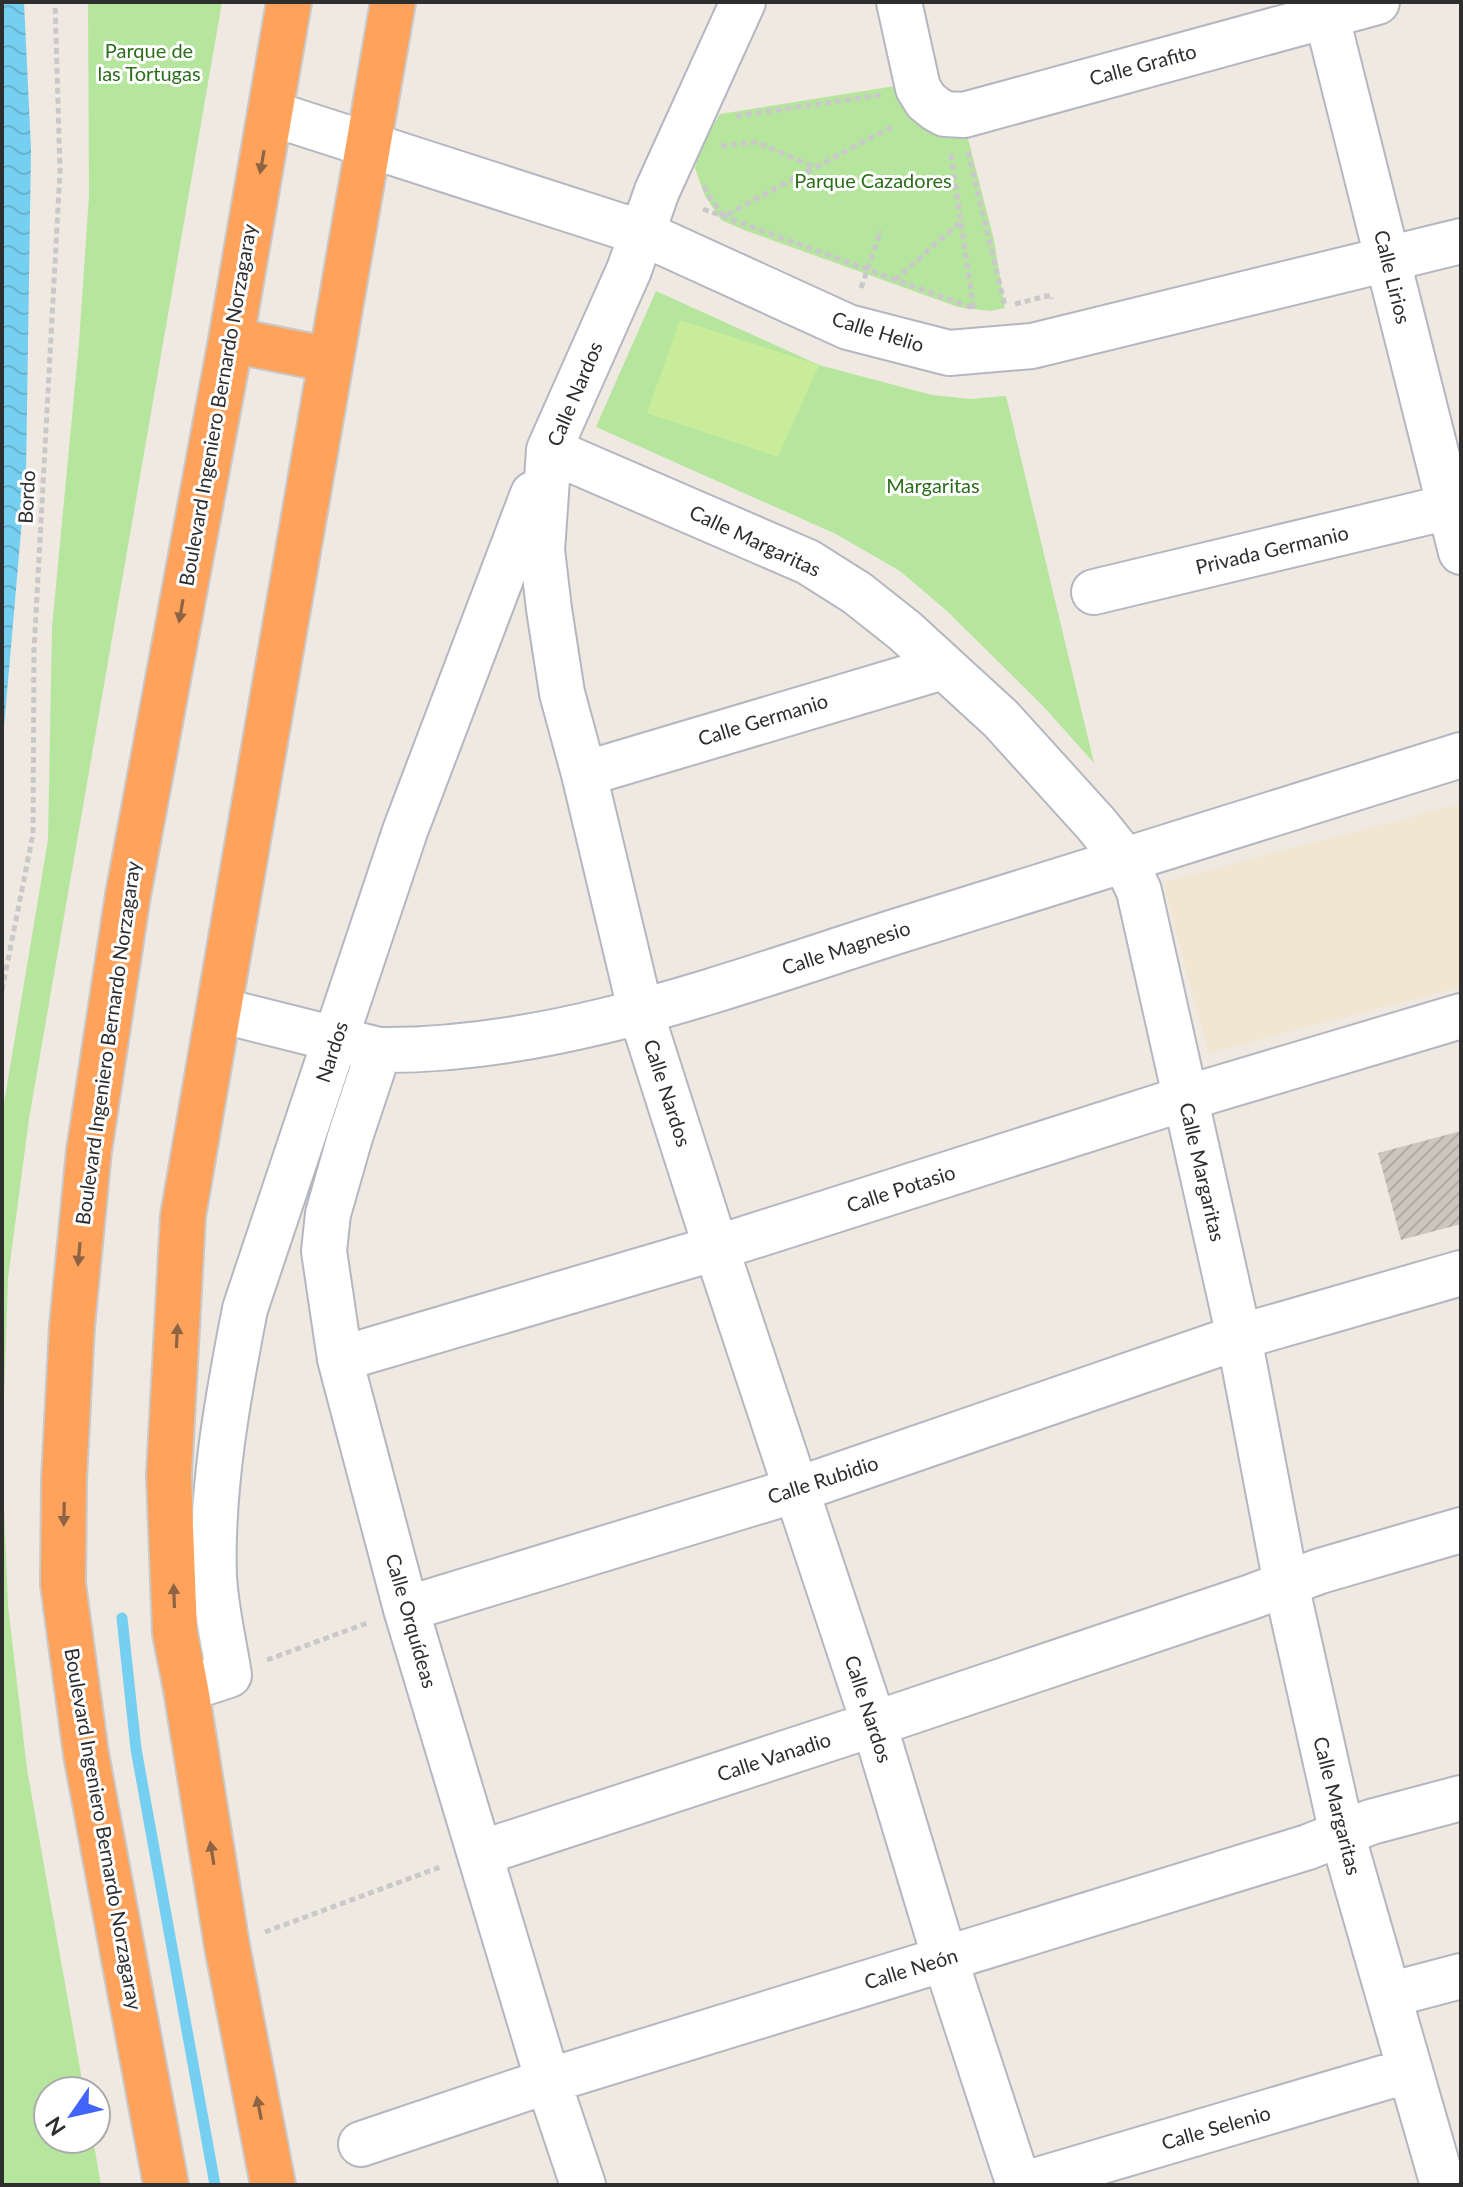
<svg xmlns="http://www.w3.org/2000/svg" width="1463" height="2187" viewBox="0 0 1463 2187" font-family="Lato,sans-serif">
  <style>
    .education { fill: #f0e6d1 }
    .park { fill: #b6e59e }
    .pitch { fill: #c9ec9a }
    .water { fill: url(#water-waves) }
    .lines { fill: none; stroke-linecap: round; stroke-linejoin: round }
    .stream { stroke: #75cff0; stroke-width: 11 }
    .building { fill: url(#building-hatch) }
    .minor-casing { stroke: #b4b7c1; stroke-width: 48 }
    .highway-casing { stroke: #c9c9c9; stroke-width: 48 }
    .path { stroke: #c9c9c9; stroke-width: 5; stroke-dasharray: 6 4; stroke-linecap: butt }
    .minor { stroke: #fff; stroke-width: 44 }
    .highway { stroke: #ffa35c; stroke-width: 44 }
    .oneway { fill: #8c6343 }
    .labels { text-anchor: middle; stroke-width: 6; stroke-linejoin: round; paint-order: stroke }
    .park-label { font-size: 20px; fill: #2c6e1b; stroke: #fff }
    .street-label { font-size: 20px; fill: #2e2e2e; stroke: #fff }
  </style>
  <defs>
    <pattern id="water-waves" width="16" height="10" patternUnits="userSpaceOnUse" patternTransform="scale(2)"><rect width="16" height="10" fill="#75cff0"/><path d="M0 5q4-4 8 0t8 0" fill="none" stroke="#66b2ce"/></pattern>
    <pattern id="building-hatch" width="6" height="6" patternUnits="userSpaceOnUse" patternTransform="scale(2)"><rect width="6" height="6" fill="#cbc7bf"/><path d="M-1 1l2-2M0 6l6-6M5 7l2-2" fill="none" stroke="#afaba4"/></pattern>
  </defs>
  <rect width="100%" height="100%" fill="#efe9e1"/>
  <path class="education" d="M1461 804V987L1208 1053 1163 882Z"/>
  <path class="park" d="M88 2H222L29 1119 8 1278 2 1456 8 1606 27 1769 84 2091H48V2139H93L101 2185H2V1115L48 840 52 628 79 343 89 195Z
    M914 83 963 119 994 240 1005 308 990 311 958 307 744 230 721 220 705 196 695 168 700 147 720 114Z
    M656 291 819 365 932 395 970 399 1006 396 1094 763 1043 706 947 611 900 571 836 534 596 427Z"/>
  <path class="pitch" d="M680 320 819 365 778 457 647 413Z"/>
  <path class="water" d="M2 2H24L31 149 26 474 2 750Z"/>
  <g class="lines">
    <path class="stream" d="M122 1618 136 1749 215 2185"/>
  </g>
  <path class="building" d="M1461 1131V1224L1401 1240 1378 1153Z"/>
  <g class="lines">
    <defs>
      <path id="minor" d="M743 2 657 191 629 270 549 450 542 550 549 609 562 693 584 774 641 1013 716 1248 874 1724 945 1959 1019 2185
        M899 2 918 88 926 101 936 109 945 114 964 115 1377 2
        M1323 2 1461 552
        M270 113 642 233 848 327 949 353 1032 346 1461 241
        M549 450 808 562 857 593 905 631 1001 719 1097 825 1124 859 1139 891 1239 1337 1286 1584 1342 1834 1443 2185
        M1094 592 1461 504
        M584 774 943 667
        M219 1010 379 1050C557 1052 733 983 901 930 1087 871 1274 813 1461 755
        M379 1050 350 1137 328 1214 324 1251 340 1359 406 1609 548 2081 583 2185
        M340 1359 716 1248 1186 1098 1461 1016
        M406 1609 796 1490 1239 1337 1461 1273
        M186 1689 229 1675C224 1643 216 1610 214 1577 211 1489 228 1396 245 1309L405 831 533 494
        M481 1853 874 1724 1251 1597 1320 1571 1461 1530
        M1389 1995 1461 1976
        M361 2144 548 2081 1308 1847 1371 1822 1461 1798
        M1021 2185 1410 2070"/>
      <path id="highway" d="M231 340 331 360
        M166 2185 86 1754 63 1584 64 1479 72 1326 89 1151 128 895 231 340 289 2
        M273 2185 227 1946 186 1689 175 1633 169 1475 183 1216 393 2"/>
    </defs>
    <use href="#minor" class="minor-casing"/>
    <use href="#highway" class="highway-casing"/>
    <path class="path" d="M736 116 881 95
      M721 146 757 142 814 167
      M968 152 1005 306
      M951 154 974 311
      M704 186 708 195 724 216 895 125
      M703 209 973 308
      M895 280 960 222
      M861 288 881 230
      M1015 304 1051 295 1052 299
      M2 990 33 834 34 650 60 171 55 2
      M267 1660 370 1622
      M265 1932 443 1866"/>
    <use href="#minor" class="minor"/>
    <use href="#highway" class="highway"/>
  </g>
  <defs><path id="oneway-solid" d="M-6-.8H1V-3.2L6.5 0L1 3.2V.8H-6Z" transform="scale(2)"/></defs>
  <g class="oneway">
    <use href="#oneway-solid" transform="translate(262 162) rotate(100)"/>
    <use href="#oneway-solid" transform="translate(181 611) rotate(100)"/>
    <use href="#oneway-solid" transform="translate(79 1254) rotate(95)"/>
    <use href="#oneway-solid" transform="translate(177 1336) rotate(-87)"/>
    <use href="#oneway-solid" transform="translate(64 1514) rotate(91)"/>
    <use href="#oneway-solid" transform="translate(174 1596) rotate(-92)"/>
    <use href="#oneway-solid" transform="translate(212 1853) rotate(-99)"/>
    <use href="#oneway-solid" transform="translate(259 2108) rotate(-101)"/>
  </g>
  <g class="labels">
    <g class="park-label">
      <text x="149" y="58">Parque de<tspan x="149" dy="23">las Tortugas</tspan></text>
      <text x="873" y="188">Parque Cazadores</text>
      <text x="933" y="493">Margaritas</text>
    </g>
    <g class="street-label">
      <text transform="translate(1143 65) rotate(-15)" y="7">Calle Grafito</text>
      <text transform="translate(1392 277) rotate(76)" y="7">Calle Lirios</text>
      <text transform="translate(878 332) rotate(17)" y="7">Calle Helio</text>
      <text transform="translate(575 394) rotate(-67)" y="7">Calle Nardos</text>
      <text transform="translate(218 405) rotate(-80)" y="7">Boulevard Ingeniero Bernardo Norzagaray</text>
      <text transform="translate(27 497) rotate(-87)" y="7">Bordo</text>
      <text transform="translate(755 541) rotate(25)" y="7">Calle Margaritas</text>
      <text transform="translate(1272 550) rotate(-13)" y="7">Privada Germanio</text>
      <text transform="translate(763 720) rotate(-17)" y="7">Calle Germanio</text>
      <text transform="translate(846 948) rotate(-18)" y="7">Calle Magnesio</text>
      <text transform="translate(108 1043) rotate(-82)" y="7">Boulevard Ingeniero Bernardo Norzagaray</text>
      <text transform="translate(332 1052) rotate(-72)" y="7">Nardos</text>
      <text transform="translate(667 1093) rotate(72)" y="7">Calle Nardos</text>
      <text transform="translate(1202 1172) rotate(77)" y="7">Calle Margaritas</text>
      <text transform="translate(901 1189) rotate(-18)" y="7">Calle Potasio</text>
      <text transform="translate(823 1480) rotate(-18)" y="7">Calle Rubidio</text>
      <text transform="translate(411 1621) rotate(74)" y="7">Calle Orquídeas</text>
      <text transform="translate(868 1709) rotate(72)" y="7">Calle Nardos</text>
      <text transform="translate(774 1757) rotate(-18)" y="7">Calle Vanadio</text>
      <text transform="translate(1337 1806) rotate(76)" y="7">Calle Margaritas</text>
      <text transform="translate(103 1829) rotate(80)" y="7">Boulevard Ingeniero Bernardo Norzagaray</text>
      <text transform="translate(911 1969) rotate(-17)" y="7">Calle Neón</text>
      <text transform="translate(1216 2128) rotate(-16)" y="7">Calle Selenio</text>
    </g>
  </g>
  <rect width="1463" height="2187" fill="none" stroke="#2e2e2e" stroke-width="8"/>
  <g transform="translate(72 2115) rotate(236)"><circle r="38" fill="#ffffff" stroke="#ababab" stroke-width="2"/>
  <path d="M0-6L14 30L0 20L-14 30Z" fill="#4264fb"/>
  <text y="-12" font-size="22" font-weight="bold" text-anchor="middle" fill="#2e2e2e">N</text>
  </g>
</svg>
